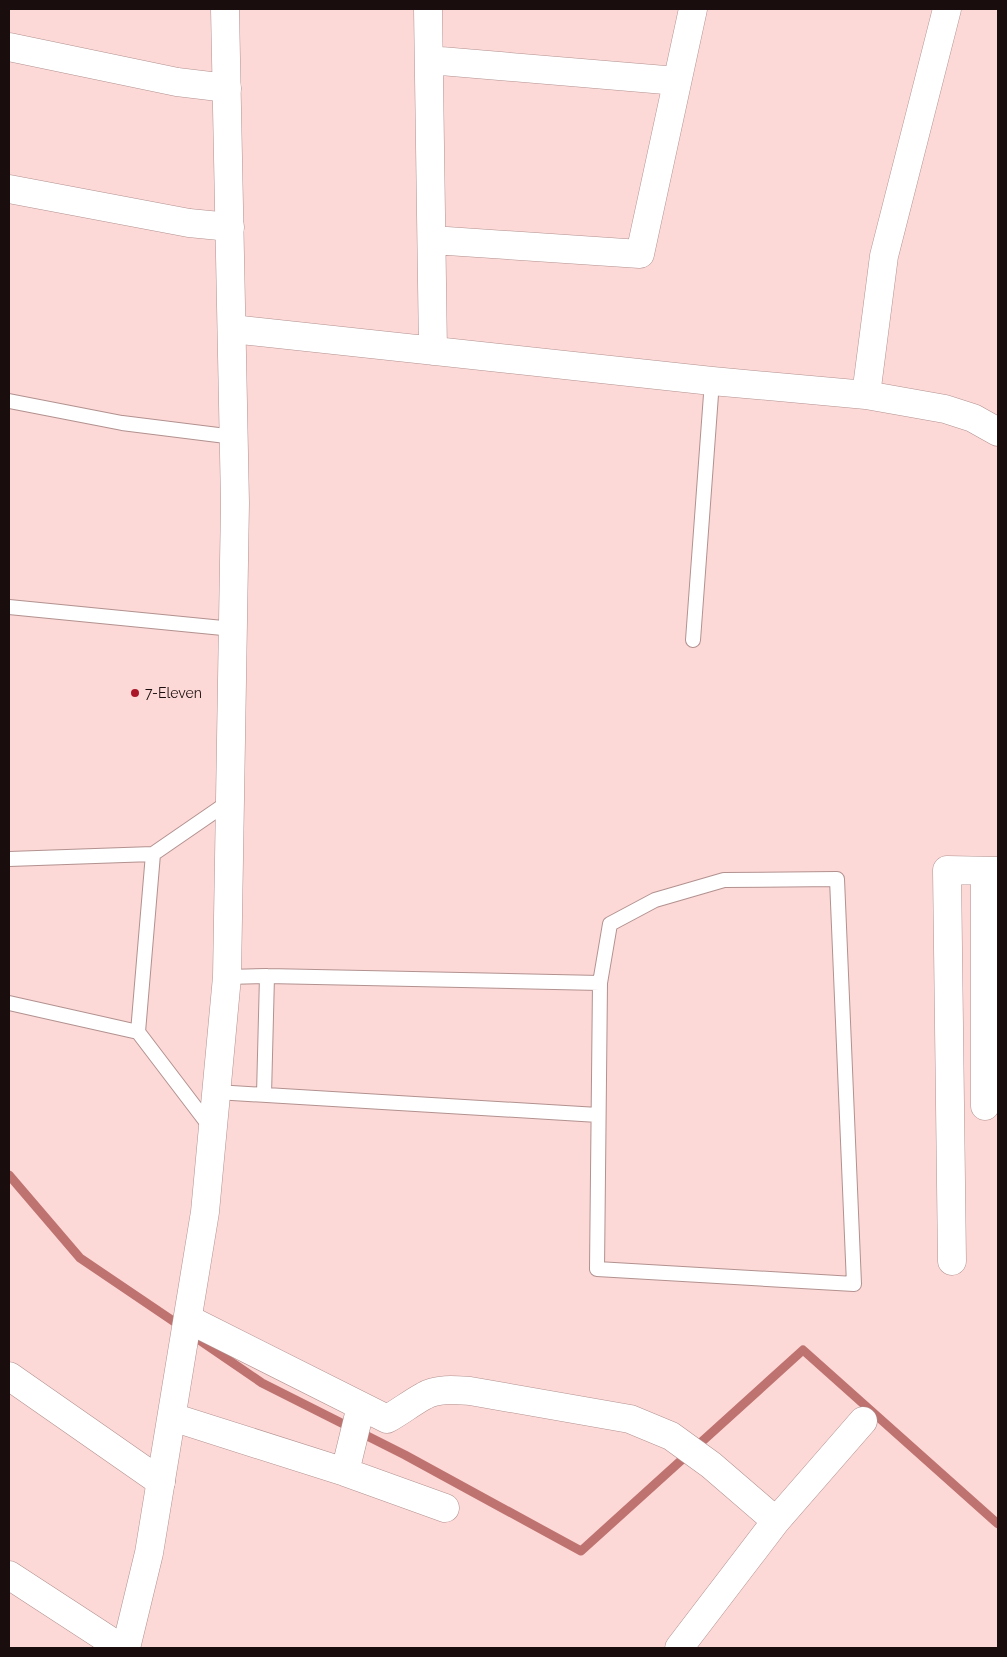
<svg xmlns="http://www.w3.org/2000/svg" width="1007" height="1657" viewBox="0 0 1007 1657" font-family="Raleway,sans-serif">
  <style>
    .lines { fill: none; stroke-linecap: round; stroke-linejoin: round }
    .stream { stroke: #bf7370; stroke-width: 9 }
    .lane-casing { stroke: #b2918f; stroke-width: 16 }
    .street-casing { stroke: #b2918f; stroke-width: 29 }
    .secondary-casing { stroke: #b2918f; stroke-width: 29 }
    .lane { stroke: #fff; stroke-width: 14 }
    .street { stroke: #fff; stroke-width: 28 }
    .secondary { stroke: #fff; stroke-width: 28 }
    .poi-dot { fill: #ab1528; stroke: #fcd9d7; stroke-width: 2 }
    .labels { text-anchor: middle; stroke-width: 5; stroke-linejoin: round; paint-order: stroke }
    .poi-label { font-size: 14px; fill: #190e0d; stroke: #fcd9d7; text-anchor: start }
  </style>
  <rect width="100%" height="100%" fill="#fcd9d7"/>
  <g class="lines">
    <path class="stream" d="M9 1175 80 1258 182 1327
      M192 1335 262 1383 405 1455 581 1551 803 1350 998 1524"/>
    <defs>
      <path id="lane" d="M9 401 122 423 234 437
        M9 607 233 629
        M693 640 712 381
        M9 859 153 854 230 801
        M837 879 854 1284 597 1269 600 983 610 924 655 900 724 880Z
        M227 977 267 976 600 983
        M9 1003 138 1032 211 1128
        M138 1032 153 854
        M216 1092 598 1115
        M264 1095 267 976"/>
      <path id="street" d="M428 9 433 351
        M9 47 177 82 227 88
        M429 60 677 81
        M9 189 189 223 230 227
        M432 240 640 254 693 9
        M232 329 712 381 866 395 945 409 973 418 998 432
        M866 395 884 256 947 9
        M985 1106V871
        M952 1261 947 870 998 871
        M188 1319 387 1419C400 1412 411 1403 424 1396 437 1388 456 1390 470 1391L630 1419 671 1436 711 1465 776 1521
        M9 1376 161 1482
        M172 1417 345 1472 445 1508
        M345 1472 361 1406
        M9 1575 121 1648
        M679 1648 776 1521 863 1421"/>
      <path id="secondary" d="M126 1648 149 1553 205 1212 227 977 235 503 225 9"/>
    </defs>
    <use href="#lane" class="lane-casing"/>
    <use href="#street" class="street-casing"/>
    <use href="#secondary" class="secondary-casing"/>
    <use href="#lane" class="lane"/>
    <use href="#street" class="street"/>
    <use href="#secondary" class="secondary"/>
  </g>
  <circle class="poi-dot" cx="135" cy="693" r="5"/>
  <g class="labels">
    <g class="poi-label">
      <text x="145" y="698">7-Eleven</text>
    </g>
  </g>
  <rect width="1007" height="1657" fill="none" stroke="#190e0d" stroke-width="20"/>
</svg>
